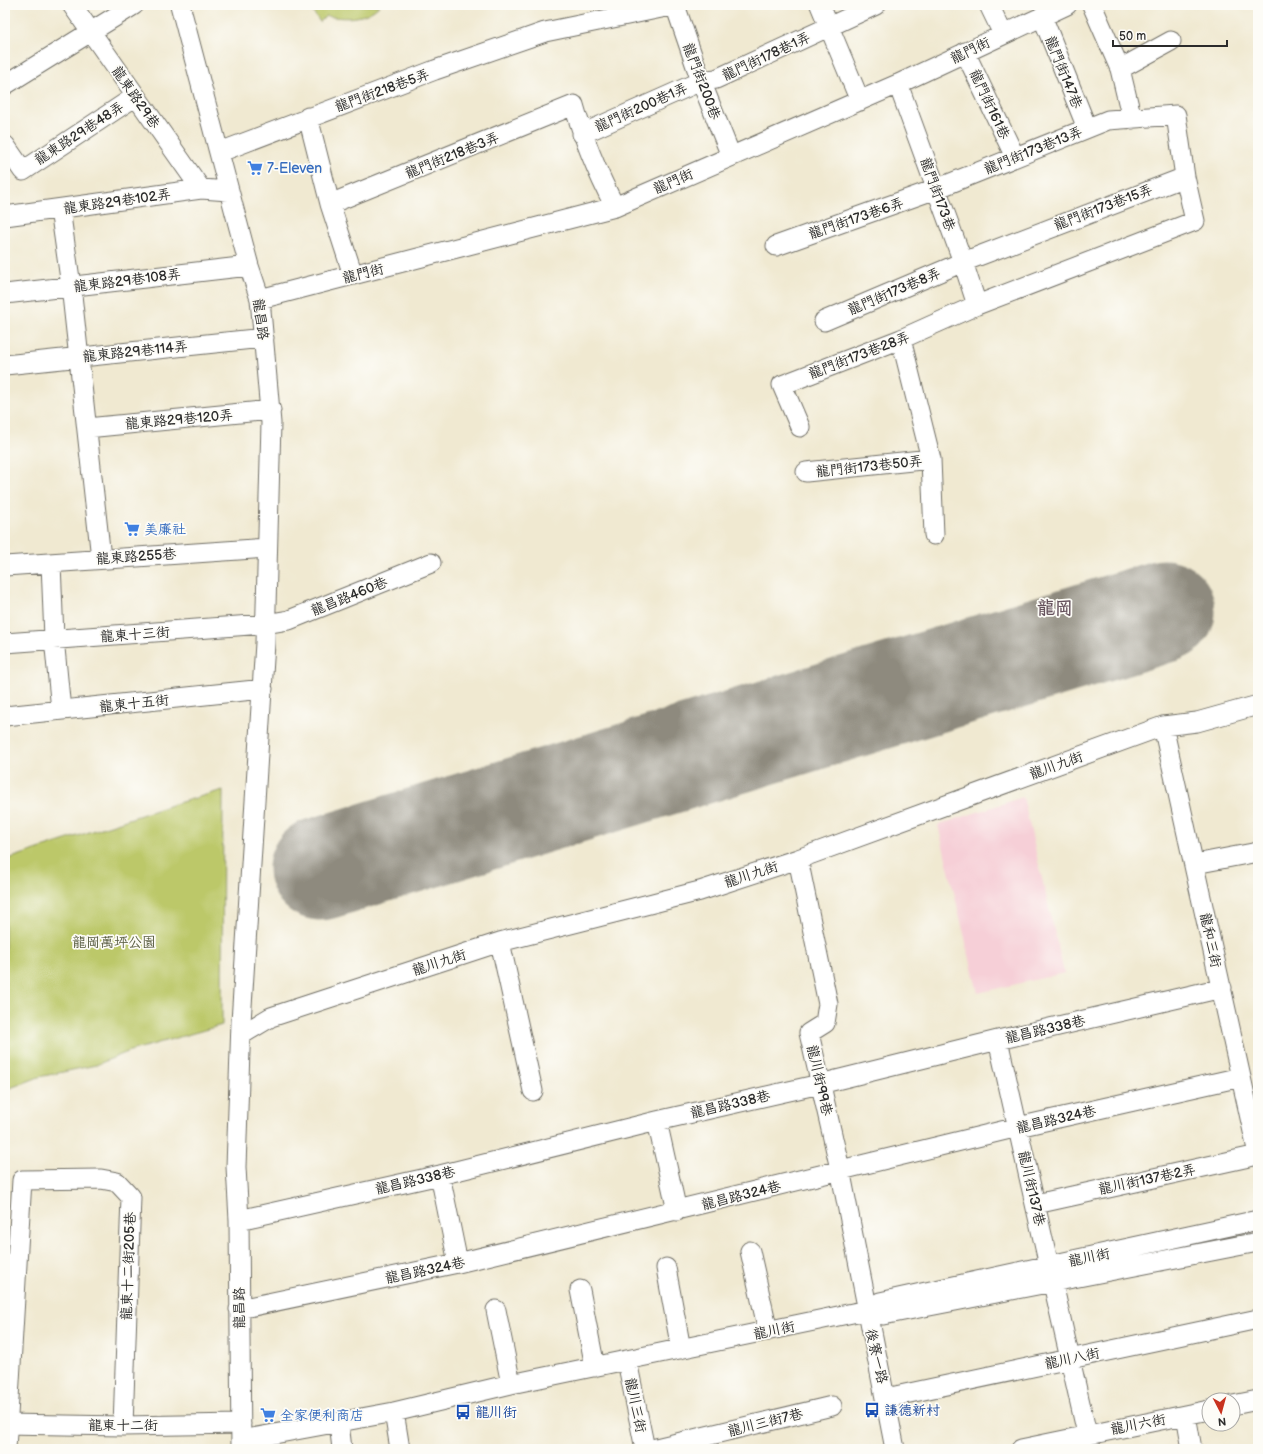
<svg xmlns="http://www.w3.org/2000/svg" width="1263" height="1454" viewBox="0 0 1263 1454" font-family="'Balsamiq Sans','LXGW WenKai TC',sans-serif">
  <style>
    .built { fill: #f6cfd7 }
    .green { fill: #bcc869; stroke: #747a4a }
    .lines { fill: none; stroke-linecap: round; stroke-linejoin: round }
    .runway { stroke: #8e8a7e; stroke-width: 103 }
    .minor-casing { stroke: #706e65; stroke-width: 21 }
    .minor { stroke: #fff; stroke-width: 19 }
    .labels { text-anchor: middle; stroke-width: 3.5; stroke-linejoin: round; paint-order: stroke }
    .street-label { font-size: 14px; fill: #2b2b2b; stroke: #fdfcf7 }
    .shop-label { font-size: 14px; fill: #366cbe; stroke: #fdfcf7; text-anchor: start }
    .park-label { font-size: 14px; fill: #565a3e; stroke: #fdfcf7 }
    .transit-label { font-size: 14px; fill: #164399; stroke: #fdfcf7; text-anchor: start }
    .district-label { font-size: 18px; font-weight: bold; fill: #66525d; stroke: #fdfcf7 }
  </style>
  <rect width="100%" height="100%" fill="#fdfcf7"/>
  <filter id="ink" filterUnits="userSpaceOnUse"><feTurbulence type="fractalNoise" baseFrequency=".025" numOctaves="2"/><feDisplacementMap in="SourceGraphic" scale="8" xChannelSelector="R" yChannelSelector="G"/><feConvolveMatrix kernelMatrix="1 2 1 2 8 2 1 2 1" color-interpolation-filters="sRGB"/></filter>
  <filter id="wash" filterUnits="userSpaceOnUse"><feTurbulence type="fractalNoise" baseFrequency=".012" numOctaves="4" result="noise"/><feDisplacementMap in="SourceGraphic" scale="16" xChannelSelector="R" yChannelSelector="G"/><feGaussianBlur stdDeviation="0.9" result="paint"/><feColorMatrix in="noise" values="0 0 0 0 0 0 0 0 0 0 0 0 0 0 0 0 0 1.4 0 .05"/><feComposite in="paint" operator="in"/></filter>
  <g filter="url(#wash)">
    <rect width="100%" height="100%" fill="#f0e9d1"/>
    <path class="built" d="M1023 797 1064 973 978 993 938 825Z"/>
    <path class="green" d="M308 5H380C365 20 346 19 326 16L320 22Z
      M223 790 222 1025 130 1051 96 1065 39 1077 5 1090V860L171 805Z"/>
    <g class="lines">
      <path class="runway" d="M320 869 1164 611"/>
    </g>
  </g>
  <g filter="url(#ink)">
    <g class="lines">
      <defs>
        <path id="minor" d="M72 5 201 189
          M180 5 249 266 260 299 271 423 265 643 241 1022 236 1167 239 1220 241 1449
          M675 5 701 81 731 156
          M820 5 860 101
          M989 5 1003 34
          M1092 5 1120 69 1132 119
          M1042 16 1087 128
          M965 52 1015 157
          M1120 69 1171 41
          M898 84 963 262 977 305
          M5 85 134 5
          M308 117 330 204 353 275
          M582 134 701 81 716 79 876 5
          M5 145 23 171 136 96
          M220 152 435 70 545 32 676 5
          M330 204 574 105C584 141 598 174 615 207
          M60 209 71 286 101 558
          M5 216 201 189 229 191
          M776 246 936 189 1108 120 1176 115 1185 177 963 262 824 321
          M5 294 249 266
          M260 299 615 207 898 84 1067 5
          M901 339 931 459 934 535
          M5 365 264 338
          M800 427 782 385 901 339 977 305 1195 221 1185 177
          M87 428 271 410
          M806 472 931 459
          M51 563 54 638 61 710
          M5 566 267 548
          M5 643 265 624 289 620 431 563
          M5 716 263 689
          M1163 726 1258 1154
          M798 859 828 1004 825 1023 809 1033 840 1169 895 1449
          M1195 864 1258 852
          M500 942 533 1091
          M241 1035 271 1017 500 942 700 891 798 859 1163 726 1197 722 1258 705
          M998 1040 1087 1434
          M657 1121 677 1211
          M440 1175 458 1263
          M1036 1204 1258 1155
          M239 1220 440 1175 657 1121 820 1084 998 1040 1222 988
          M750 1251 768 1331
          M666 1268 681 1349
          M580 1290 595 1367
          M239 1309 458 1263 1018 1127 1241 1077
          M496 1310 511 1384
          M867 1310 883 1315 1258 1242
          M627 1361 645 1449
          M886 1398 1258 1319
          M1233 1405 1258 1400
          M394 1412 400 1449
          M1186 1415 1192 1449
          M339 1423 342 1449
          M5 1424 123 1426 241 1424
          M241 1440 394 1412 511 1384 867 1310 880 1302 1258 1220
          M6 1449 22 1180 101 1179 117 1182 131 1197 123 1426
          M652 1449 832 1406
          M1021 1449 1209 1410"/>
      </defs>
      <use href="#minor" class="minor-casing"/>
      <use href="#minor" class="minor"/>
    </g>
  </g>
  <defs>
    <symbol id="supermarket-bare" viewBox="-9 -9 18 18"><path d="M-6-5.5h2.5l.6 2H6L4.5 2H-2.5L-4.4-4H-6ZM-1.5 3.2a1.3 1.3 0 1 0 .1 0ZM3 3.2a1.3 1.3 0 1 0 .1 0Z" fill="#3f7fe0" stroke="#fdfcf7" stroke-width="2.5" paint-order="stroke"/></symbol>
    <symbol id="bus-bare" viewBox="-9 -9 18 18"><path d="M-5-6H5V4H4V6H2V4H-2V6H-4V4H-5ZM-3.5-4V0h7V-4ZM-3.5 1.2v1.5H-2V1.2ZM2 1.2v1.5H3.5V1.2Z" fill="#1a4fb4" stroke="#fdfcf7" stroke-width="2.5" paint-order="stroke"/></symbol>
  </defs>
  <g fill-rule="evenodd">
    <use href="#supermarket-bare" x="244" y="157" width="22" height="22"/>
    <use href="#supermarket-bare" x="121" y="518" width="22" height="22"/>
    <use href="#bus-bare" x="861" y="1399" width="22" height="22"/>
    <use href="#bus-bare" x="452" y="1401" width="22" height="22"/>
    <use href="#supermarket-bare" x="257" y="1404" width="22" height="22"/>
  </g>
  <g class="labels">
    <g class="street-label">
      <text transform="translate(970 50) rotate(-26)" y="5">龍門街</text>
      <text transform="translate(766 56) rotate(-25)" y="5">龍門街178巷1弄</text>
      <text transform="translate(1064 72) rotate(68)" y="5">龍門街147巷</text>
      <text transform="translate(702 81) rotate(69)" y="5">龍門街200巷</text>
      <text transform="translate(382 90) rotate(-20)" y="5">龍門街218巷5弄</text>
      <text transform="translate(136 97) rotate(55)" y="5">龍東路29巷</text>
      <text transform="translate(990 104) rotate(65)" y="5">龍門街161巷</text>
      <text transform="translate(641 107) rotate(-24)" y="5">龍門街200巷1弄</text>
      <text transform="translate(79 133) rotate(-33)" y="5">龍東路29巷48弄</text>
      <text transform="translate(1033 150) rotate(-22)" y="5">龍門街173巷13弄</text>
      <text transform="translate(452 155) rotate(-22)" y="5">龍門街218巷3弄</text>
      <text transform="translate(673 181) rotate(-24)" y="5">龍門街</text>
      <text transform="translate(938 194) rotate(70)" y="5">龍門街173巷</text>
      <text transform="translate(117 201) rotate(-8)" y="5">龍東路29巷102弄</text>
      <text transform="translate(1103 207) rotate(-21)" y="5">龍門街173巷15弄</text>
      <text transform="translate(856 218) rotate(-19)" y="5">龍門街173巷6弄</text>
      <text transform="translate(363 273) rotate(-14)" y="5">龍門街</text>
      <text transform="translate(127 280) rotate(-7)" y="5">龍東路29巷108弄</text>
      <text transform="translate(894 291) rotate(-23)" y="5">龍門街173巷8弄</text>
      <text transform="translate(261 319) rotate(82)" y="5">龍昌路</text>
      <text transform="translate(135 351) rotate(-6)" y="5">龍東路29巷114弄</text>
      <text transform="translate(859 355) rotate(-21)" y="5">龍門街173巷28弄</text>
      <text transform="translate(179 419) rotate(-5)" y="5">龍東路29巷120弄</text>
      <text transform="translate(869 466) rotate(-6)" y="5">龍門街173巷50弄</text>
      <text transform="translate(136 556) rotate(-4)" y="5">龍東路255巷</text>
      <text transform="translate(349 596) rotate(-22)" y="5">龍昌路460巷</text>
      <text transform="translate(135 634) rotate(-4)" y="5">龍東十三街</text>
      <text transform="translate(134 703) rotate(-6)" y="5">龍東十五街</text>
      <text transform="translate(1056 765) rotate(-20)" y="5">龍川九街</text>
      <text transform="translate(751 874) rotate(-18)" y="5">龍川九街</text>
      <text transform="translate(1211 940) rotate(78)" y="5">龍和三街</text>
      <text transform="translate(439 962) rotate(-18)" y="5">龍川九街</text>
      <text transform="translate(1045 1029) rotate(-13)" y="5">龍昌路338巷</text>
      <text transform="translate(820 1080) rotate(77)" y="5">龍川街99巷</text>
      <text transform="translate(730 1104) rotate(-13)" y="5">龍昌路338巷</text>
      <text transform="translate(1056 1119) rotate(-13)" y="5">龍昌路324巷</text>
      <text transform="translate(1147 1179) rotate(-12)" y="5">龍川街137巷2弄</text>
      <text transform="translate(415 1180) rotate(-13)" y="5">龍昌路338巷</text>
      <text transform="translate(1032 1188) rotate(77)" y="5">龍川街137巷</text>
      <text transform="translate(741 1195) rotate(-14)" y="5">龍昌路324巷</text>
      <text transform="translate(1089 1257) rotate(-12)" y="5">龍川街</text>
      <text transform="translate(128 1266) rotate(-88)" y="5">龍東十二街205巷</text>
      <text transform="translate(425 1270) rotate(-12)" y="5">龍昌路324巷</text>
      <text transform="translate(239 1308) rotate(-91)" y="5">龍昌路</text>
      <text transform="translate(774 1330) rotate(-12)" y="5">龍川街</text>
      <text transform="translate(877 1356) rotate(77)" y="5">後寮一路</text>
      <text transform="translate(1072 1358) rotate(-12)" y="5">龍川八街</text>
      <text transform="translate(636 1405) rotate(78)" y="5">龍川三街</text>
      <text transform="translate(765 1422) rotate(-14)" y="5">龍川三街7巷</text>
      <text transform="translate(1138 1424) rotate(-11)" y="5">龍川六街</text>
      <text x="123" y="1430">龍東十二街</text>
    </g>
    <g class="shop-label">
      <text x="267" y="173">7-Eleven</text>
      <text x="144" y="534">美廉社</text>
      <text x="280" y="1420">全家便利商店</text>
    </g>
    <g class="park-label">
      <text x="114" y="947">龍岡萬坪公園</text>
    </g>
    <g class="transit-label">
      <text x="884" y="1415">謙德新村</text>
      <text x="475" y="1417">龍川街</text>
    </g>
    <g class="district-label">
      <text x="1055" y="614">龍岡</text>
    </g>
  </g>
  <rect width="1263" height="1454" fill="none" stroke="#fdfcf7" stroke-width="20"/>
  <g transform="translate(1221 1412) rotate(174)"><circle r="19" fill="#fdfcf7" stroke="#a9a8a5"/>
  <path d="M0-3L7 15L0 10L-7 15Z" fill="#c8321e"/>
  <text y="-6" font-size="11" font-weight="bold" text-anchor="middle" fill="#2b2b2b">N</text>
  </g>
  <path d="M1113 40v6h114v-6" fill="none" stroke="#2b2b2b" stroke-width="2"/>
  <text x="1119" y="40" font-size="12" fill="#2b2b2b" stroke="#fdfcf7" stroke-width="3" paint-order="stroke">50 m</text>
</svg>
